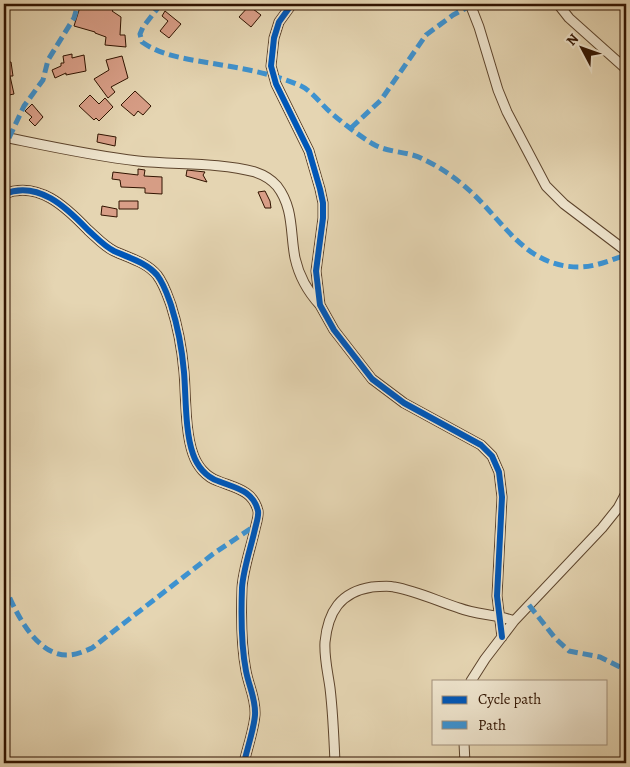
<svg xmlns="http://www.w3.org/2000/svg" width="630" height="767" viewBox="0 0 630 767" font-family="Alegreya,serif">
  <style>
    .building { fill: #d89e87; stroke: #301300 }
    .lines { fill: none; stroke-linecap: round; stroke-linejoin: round }
    .street-casing { stroke: #5d442c; stroke-width: 11 }
    .street { stroke: #eee4cd; stroke-width: 9 }
    .quiet { stroke: #3d92d0; stroke-width: 5; stroke-dasharray: 10 5; stroke-linecap: butt }
    .cycleway-casing { stroke: #eee4cd; stroke-width: 9 }
    .cycleway { stroke: #0057b8; stroke-width: 6 }
  </style>
  <rect width="100%" height="100%" fill="#e5d5b2"/>
  <filter id="stains"><feTurbulence type="fractalNoise" baseFrequency=".004" numOctaves="4"/><feColorMatrix values="0 0 0 0 .2 0 0 0 0 .09 0 0 0 0 .02 0 0 0 .5 -.17"/></filter>
  <radialGradient id="worn" r=".72"><stop offset=".6" stop-color="#630" stop-opacity="0"/><stop offset="1" stop-color="#630" stop-opacity=".3"/></radialGradient>
  <path class="building" d="M81 4H104L108 7 113 4H118L112 11 121 17 120 35H125L126 47 105 45 106 37 95 33V32L74 26Z
    M249 6 261 15 251 27 239 17Z
    M165 11 181 24 169 38 160 31 168 21 162 16Z
    M72 54V58L84 55 86 71 66 75V73L55 78 52 70 61 66V63H64L63 56Z
    M122 56 128 78 111 87 115 92 108 98 94 79 109 70 106 60Z
    M7 59V62H11L13 76H10L14 94 4 96V60Z
    M135 91 151 106 143 115 138 111 134 116 121 105Z
    M90 95 99 104 105 98 113 107 99 121 96 118 94 120 79 106Z
    M32 104 43 117 35 126 29 120 32 117 25 111Z
    M98 134 116 137 115 146 97 142Z
    M138 169 145 170 144 176 162 177V194L145 193V188L121 187 120 180 112 179 113 172 138 175Z
    M187 170 205 172 203 175 207 182 186 176Z
    M265 191 270 201 271 208H265L258 192Z
    M119 201H138V209H119Z
    M102 206 117 209V217L101 215Z"/>
  <g class="lines">
    <defs>
      <path id="street" d="M292 4 279 22 274 38 271 66 276 84 309 151 320 189 323 203V218L316 271 320 305 334 330 372 379 404 403 481 445 492 456 499 472 502 497 497 596 502 637
        M470 4 479 27 498 90 507 112 546 186 564 204 626 251
        M558 4 569 18 626 69
        M4 137C48 146 93 156 138 161 176 165 218 162 255 172 264 175 271 179 277 186 294 208 290 233 295 258 299 276 308 292 320 305
        M4 194C38 180 66 207 88 230 96 237 104 246 114 251 129 258 146 262 157 275 164 284 167 294 171 305 178 327 182 349 184 372 186 396 185 432 193 454 197 466 206 477 218 481 235 488 253 490 258 511 259 516 256 524 255 529 251 547 243 570 242 588 241 615 241 645 246 671 249 687 256 699 255 715 254 729 247 749 244 763
        M471 681 485 659 514 621 602 528 618 508 626 493
        M464 743 465 763
        M335 763C334 738 333 713 330 688 328 673 324 658 325 642 328 612 340 592 372 587 379 587 387 585 394 587 417 591 437 601 459 608 477 615 496 614 514 621"/>
    </defs>
    <use href="#street" class="street-casing"/>
    <use href="#street" class="street"/>
    <path class="quiet" d="M161 4 143 27 140 34 142 42C162 56 187 59 210 63 240 68 271 73 299 85 310 89 321 104 330 112 343 123 358 135 373 144 388 153 408 151 423 159 440 167 457 179 470 191 505 223 526 267 579 267 595 267 611 260 626 255
      M351 128 381 100 426 35 453 15 470 6
      M9 138 24 106 43 80 48 60 74 18 78 4
      M4 584C14 610 36 657 69 655 76 655 85 651 92 648L213 554 256 525
      M529 605 555 638 569 651 600 657 626 670"/>
    <defs>
      <path id="cycleway" d="M292 4 279 22 274 38 271 66 276 84 309 151 320 189 323 203V218L316 271 320 305 334 330 372 379 404 403 481 445 492 456 499 472 502 497 497 596 502 637
        M4 194C38 180 66 207 88 230 96 237 104 246 114 251 129 258 146 262 157 275 164 284 167 294 171 305 178 327 182 349 184 372 186 396 185 432 193 454 197 466 206 477 218 481 235 488 253 490 258 511 259 516 256 524 255 529 251 547 243 570 242 588 241 615 241 645 246 671 249 687 256 699 255 715 254 729 247 749 244 763"/>
    </defs>
    <use href="#cycleway" class="cycleway-casing"/>
    <use href="#cycleway" class="cycleway"/>
  </g>
  <rect width="630" height="767" fill="none" stroke="#e5d5b2" stroke-width="20"/>
  <rect x="5" y="5" width="620" height="757" fill="none" stroke="#301300" stroke-width="2.5"/>
  <rect x="10" y="10" width="610" height="747" fill="none" stroke="#301300"/>
  <rect x="432" y="680" width="175" height="65" fill="#eee4cd" stroke="#a2907b"/>
  <rect x="442" y="696" width="25" height="8" fill="#0057b8" stroke="#a2907b"/>
  <text x="478" y="704" font-size="15" fill="#301300">Cycle path</text>
  <rect x="442" y="721" width="25" height="8" fill="#3d92d0" stroke="#a2907b"/>
  <text x="478" y="730" font-size="15" fill="#301300">Path</text>
  <g transform="translate(582 48) rotate(311)" stroke="#eee4cd" stroke-width="4" paint-order="stroke">
  <path d="M0-4L9 19L0 12L-9 19Z" fill="#301300"/>
  <text y="-8" font-size="14" font-weight="bold" text-anchor="middle" fill="#301300">N</text>
  </g>
  <rect width="100%" height="100%" filter="url(#stains)"/>
  <rect width="100%" height="100%" fill="url(#worn)"/>
</svg>
